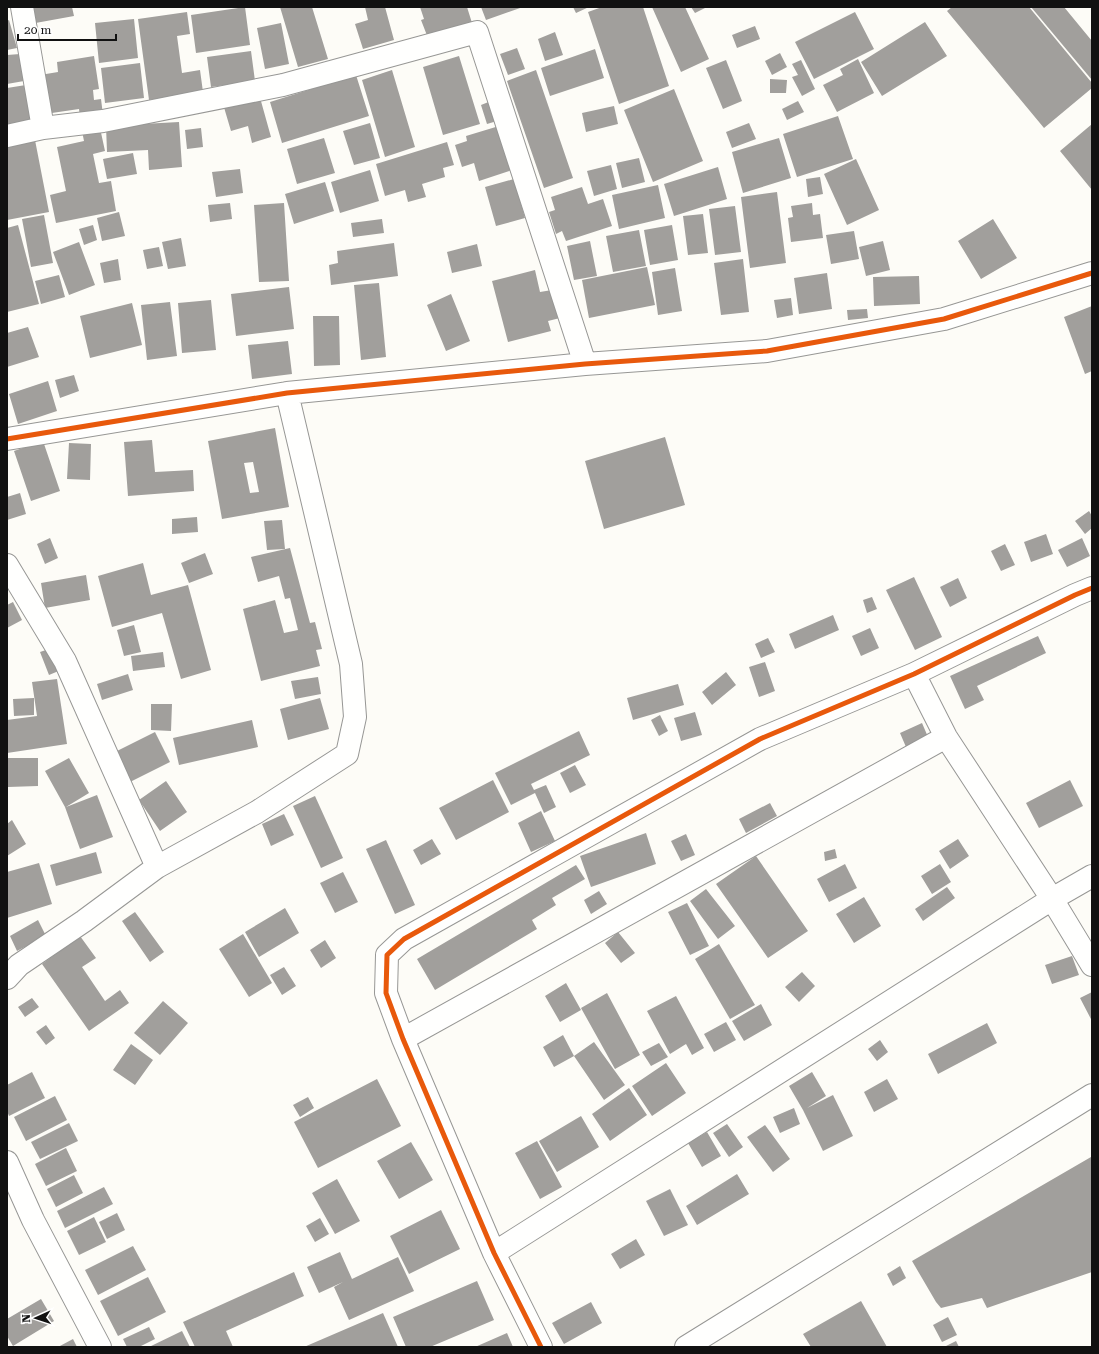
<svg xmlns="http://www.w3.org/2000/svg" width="1099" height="1354" viewBox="0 0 1099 1354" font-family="'Roboto Serif',serif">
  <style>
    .building { fill: #a19f9c; fill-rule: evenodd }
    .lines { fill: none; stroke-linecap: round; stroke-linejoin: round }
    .minor-casing { stroke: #979795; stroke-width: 24 }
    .minor { stroke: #fffffe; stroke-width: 22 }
    .cycleway-casing { stroke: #fff; stroke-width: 8 }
    .cycleway { stroke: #e8590c; stroke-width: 5 }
  </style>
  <rect width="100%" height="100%" fill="#fdfcf7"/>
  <path class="building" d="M27 7H72L74 16 30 24Z
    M245 7 250 45 196 53 191 15Z
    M280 7H312L328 59 298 67Z
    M365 7H385L394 40 363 49 355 24 368 20Z
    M420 7H467L472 23 428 38 421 20 424 19Z
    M481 7H523L486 20Z
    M573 7H589L576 13Z
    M602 7H643L669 86 619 104 588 12Z
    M652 7H685L709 59 681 72Z
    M691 7H707L695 13Z
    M952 7H1029L1092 83V88L1044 128 947 11Z
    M1031 7H1064L1092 41V80Z
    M187 12 190 34 177 36 182 73 200 70 203 92 149 100 138 19Z
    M855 12 874 49 814 79 795 42Z
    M134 19 138 58 99 63 95 23Z
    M9 20 17 48 7 50V21Z
    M925 22 947 56 882 96 861 62Z
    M281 23 289 64 265 69 257 28Z
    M755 26 760 39 737 48 732 35Z
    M555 32 563 55 545 61 538 39Z
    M517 48 525 69 508 75 500 54Z
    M595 49 604 78 550 96 541 68Z
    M251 51 255 81 211 87 207 57Z
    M780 53 787 67 772 75 765 61Z
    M20 54 24 81 7 84V55Z
    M94 56 99 89 93 90 94 100 101 99 103 115 80 118 79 109 45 114 40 75 58 72 57 62Z
    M459 56 480 124 443 135 423 67Z
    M858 59 874 93 837 112 823 85 843 75 840 69Z
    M726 60 742 101 723 109 706 68Z
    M801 60 815 89 802 96 792 77 798 75 792 64Z
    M140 63 144 98 105 103 101 68Z
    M392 70 415 147 385 157 362 80Z
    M536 70 573 178 544 188 507 81Z
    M356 75 369 116 282 143 270 102Z
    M770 79 787 80 786 93H770Z
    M26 85 32 121 7 125V88Z
    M674 89 703 161 653 182 624 110Z
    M259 94 271 137 252 143 248 126 231 131 223 104Z
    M491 101 497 121 487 124 481 105Z
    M798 101 804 112 787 120 782 109Z
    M614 106 618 124 586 132 582 113Z
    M838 116 853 159 797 177 783 134Z
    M179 122 182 167 149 170 148 150 107 152 106 126Z
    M370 123 380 158 354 165 343 131Z
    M749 123 756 139 732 148 726 132Z
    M1092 124V190L1060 151Z
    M499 126 512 170 479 181 474 163 462 167 455 145 467 141 466 136Z
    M100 128 105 151 93 154 99 183 111 181 116 211 56 223 50 195 66 191 57 147 84 141 82 131Z
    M201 128 203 147 187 149 185 130Z
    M324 138 335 173 297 184 287 149Z
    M779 138 791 178 743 193 732 152Z
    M35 140 49 212 7 220V145Z
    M447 142 454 165 443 168 445 177 422 184 426 197 408 202 405 190 385 196 376 164Z
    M133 153 137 174 107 179 103 159Z
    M639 158 645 182 622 188 616 163Z
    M856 159 879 210 847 225 824 174Z
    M611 165 617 189 594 196 587 171Z
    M718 167 727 199 674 216 664 184Z
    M240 169 243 193 216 197 212 172Z
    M370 170 379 201 340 213 331 182Z
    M820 177 823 194 808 197 806 179Z
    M514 179 525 218 496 226 485 187Z
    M325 182 334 211 294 224 285 194Z
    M658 185 665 218 619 229 612 195Z
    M582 187 588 204 603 199 612 226 566 241 562 231 556 234 549 212 555 210 551 197Z
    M777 192 786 263 750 268 741 197Z
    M230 203 232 219 210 222 208 205Z
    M284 203 289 281 259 282 254 205Z
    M812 203 813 215 820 214 823 238 791 242 788 218 793 217 791 206Z
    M735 206 741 252 715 255 709 209Z
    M119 212 125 236 102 241 97 218Z
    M703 214 708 253 688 255 683 216Z
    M44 215 53 263 31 267 22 219Z
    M382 219 384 233 353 237 351 223Z
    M993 219 1017 258 981 279 958 241Z
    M18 225 39 304 7 312V228Z
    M93 225 97 240 84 245 79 229Z
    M672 225 678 260 650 265 644 230Z
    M639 230 646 266 613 272 606 236Z
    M854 231 859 259 831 264 826 235Z
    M181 238 186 266 168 269 162 242Z
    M590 241 597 276 574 280 567 246Z
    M883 241 890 270 866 276 859 247Z
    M79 242 95 285 69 295 53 252Z
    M394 243 398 276 331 285 329 265 338 263 337 251Z
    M477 244 482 266 452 273 447 252Z
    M159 247 163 266 147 269 143 250Z
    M118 259 121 280 104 283 100 263Z
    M743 259 749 312 721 315 714 263Z
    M647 267 655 305 589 318 582 280Z
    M675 268 682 311 658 315 652 272Z
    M535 270 540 292 552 290 560 318 548 321 551 331 508 342 492 281Z
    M827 273 832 309 799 314 794 278Z
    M59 275 65 297 41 304 35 281Z
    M919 276 920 304 874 306 873 277Z
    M379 283 386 357 361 360 354 285Z
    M289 287 294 329 236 336 231 294Z
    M451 294 470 341 446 351 427 305Z
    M791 298 793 315 777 318 774 300Z
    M211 300 216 350 182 353 178 303Z
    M170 302 177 356 147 360 141 305Z
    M132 303 142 345 90 358 80 316Z
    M1092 306V371L1085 374 1064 317Z
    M867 309 868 318 848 320 847 310Z
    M313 316H339L340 365 314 366Z
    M28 327 39 357 7 367V333Z
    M288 341 292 374 252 379 248 345Z
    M74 375 79 391 60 398 55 380Z
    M48 381 57 411 18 424 9 394Z
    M275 428 289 507 222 519 208 441ZM253 462 259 492 250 493 244 463Z
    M665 437 685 505 604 529 585 461Z
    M152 440 155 472 193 470 194 491 128 496 124 442Z
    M43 441 60 491 31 501 14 451Z
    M69 443 91 444 90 480 67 479Z
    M20 493 26 514 7 520V497Z
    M1089 511 1092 516V528L1085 534 1075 521Z
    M197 517 198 532 172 534V519Z
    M282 520 285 549 267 550 264 521Z
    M1046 534 1053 554 1031 562 1024 542Z
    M50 538 58 558 45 564 37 544Z
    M1082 538 1090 556 1067 567 1058 550Z
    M1005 544 1015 565 1001 571 991 551Z
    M290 548 310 623 315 622 322 649 316 650 320 666 261 681 243 609 275 600 284 633 298 630 290 598 285 599 279 576 258 582 251 557Z
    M205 553 213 574 189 583 181 563Z
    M143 563 151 595 188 585 211 670 181 679 162 613 112 627 98 576Z
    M86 575 90 600 45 608 41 583Z
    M914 577 942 637 915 650 886 590Z
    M958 578 967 598 950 607 940 587Z
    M872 597 877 609 867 613 863 600Z
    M13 602 22 620 7 628V605Z
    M833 615 839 630 795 649 789 634Z
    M134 625 141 652 124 656 117 630Z
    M870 628 879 648 861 656 852 636Z
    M1038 636 1046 653 977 686 984 700 965 709 950 676Z
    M768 638 775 652 761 658 755 644Z
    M52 648 61 670 49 675 40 652Z
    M163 652 165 667 133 671 131 656Z
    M765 662 775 691 759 697 749 667Z
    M726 672 736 685 712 705 702 692Z
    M128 674 133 690 102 700 97 684Z
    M318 677 321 694 295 699 291 681Z
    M57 679 67 744 7 753V720L37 716 32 682Z
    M678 684 684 705 633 720 627 698Z
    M34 698V715L14 716 13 699Z
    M320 698 329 729 288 740 280 709Z
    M151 704H172L171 731 151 730Z
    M695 712 702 735 681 741 674 718Z
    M660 715 668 731 659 736 651 720Z
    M252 720 258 747 179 765 173 738Z
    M922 723 928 737 906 747 900 733Z
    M579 731 590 755 531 784 534 790 546 785 556 807 544 813 535 793 511 805 495 773Z
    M155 732 170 762 130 782 115 752Z
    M8 758H38V786L8 787Z
    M69 758 89 793 66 807 97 795 113 837 80 849 65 807 45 771Z
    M575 765 586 785 570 793 560 773Z
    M493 780 509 812 456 840 439 808Z
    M1070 780 1083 806 1039 828 1026 803Z
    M166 781 187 812 160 831 139 800Z
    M315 796 343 858 321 868 293 806Z
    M770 803 777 816 746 833 739 819Z
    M541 811 555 841 531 852 518 823Z
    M284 814 294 835 271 846 262 824Z
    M12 820 26 844 7 856V824Z
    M646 833 656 864 591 887 580 856Z
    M686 834 695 855 681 861 671 841Z
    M432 839 441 854 421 865 413 850Z
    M958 839 969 856 950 869 939 851Z
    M386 840 415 905 395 914 366 849Z
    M835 849 837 858 825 861 824 852Z
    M96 852 102 873 56 886 50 865Z
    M756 856 808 931 768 958 716 884Z
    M39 863 52 904 7 918V872Z
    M845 864 857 888 829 902 817 879Z
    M940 864 951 882 932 894 921 876Z
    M576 865 585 879 552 898 556 905 532 920 537 929 435 990 417 959Z
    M343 872 358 902 335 913 320 883Z
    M947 887 955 898 923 921 915 909Z
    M706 889 735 926 718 939 690 901Z
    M599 891 607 904 591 914 584 900Z
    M864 897 881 926 854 943 836 914Z
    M687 903 709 946 690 955 668 912Z
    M285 908 299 933 259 957 245 932Z
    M135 912 164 952 150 962 122 921Z
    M38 920 46 936 17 951 10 936Z
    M618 932 635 953 621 963 605 943Z
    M243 934 272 983 249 997 219 949Z
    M80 936 96 958 82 967 105 1001 120 990 129 1003 89 1031 42 964Z
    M325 940 336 958 321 968 310 950Z
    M719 944 755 1005 730 1019 695 959Z
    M1072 956 1079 975 1052 984 1045 965Z
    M284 967 296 986 282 995 270 975Z
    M802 972 815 986 799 1002 785 987Z
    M566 983 581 1010 560 1022 545 996Z
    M1092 992V1021L1080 998Z
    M607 993 640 1055 615 1069 581 1008Z
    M676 996 704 1048 692 1055 686 1044 670 1054 647 1011Z
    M32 998 39 1007 25 1017 18 1007Z
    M163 1001 188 1023 160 1055 134 1033Z
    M761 1004 772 1025 744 1041 732 1021Z
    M726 1022 736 1040 714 1052 704 1034Z
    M987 1023 997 1043 938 1074 928 1054Z
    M46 1025 55 1038 46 1045 36 1032Z
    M563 1035 574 1056 554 1067 543 1047Z
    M880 1040 888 1052 877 1061 868 1049Z
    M594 1042 625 1085 604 1100 574 1056Z
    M659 1043 668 1057 651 1066 642 1052Z
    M131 1044 153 1060 135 1085 113 1070Z
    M666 1063 686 1093 652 1116 632 1086Z
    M32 1072 45 1098 9 1116 7 1111V1085Z
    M812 1072 826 1096 807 1108 833 1095 853 1136 823 1151 803 1110 789 1086Z
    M377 1079 401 1126 318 1168 294 1122Z
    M887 1079 898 1099 874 1112 864 1092Z
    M629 1088 647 1115 610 1141 592 1114Z
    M55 1096 67 1120 26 1141 14 1117Z
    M308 1097 314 1108 300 1117 293 1105Z
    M794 1108 800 1124 780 1133 773 1117Z
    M581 1116 599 1147 557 1172 539 1141Z
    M69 1123 78 1141 40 1159 31 1142Z
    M727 1124 743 1147 729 1157 713 1133Z
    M765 1125 790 1159 773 1172 747 1137Z
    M707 1132 721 1156 702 1167 688 1143Z
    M537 1141 562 1187 540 1199 515 1153Z
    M411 1142 433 1180 399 1199 377 1161Z
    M66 1148 77 1171 46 1186 35 1164Z
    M1091 1157 1092 1161V1272L987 1308 982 1298 941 1308 936 1302 912 1261Z
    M737 1174 749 1194 697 1225 686 1206Z
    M74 1175 83 1193 56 1207 47 1189Z
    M337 1179 360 1221 335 1234 312 1193Z
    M104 1187 113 1204 65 1228 57 1211Z
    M670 1189 688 1225 664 1236 646 1201Z
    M441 1210 460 1249 409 1274 390 1236Z
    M117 1213 125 1230 107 1239 99 1222Z
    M94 1217 106 1242 79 1255 67 1231Z
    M320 1218 329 1234 315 1242 306 1226Z
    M636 1239 645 1255 620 1269 611 1254Z
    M133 1246 146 1270 98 1295 85 1270Z
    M340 1252 352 1279 398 1257 414 1291 349 1320 334 1287 343 1282 319 1293 307 1267Z
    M900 1266 906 1278 893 1286 887 1274Z
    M294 1272 304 1296 226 1331 233 1347H195L183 1322Z
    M148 1277 166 1312 118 1336 100 1301Z
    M477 1281 494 1320 430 1347H406L393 1317Z
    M41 1299 54 1321 13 1346 7 1336V1319Z
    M861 1301 887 1347H811L803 1334Z
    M591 1302 602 1323 564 1344 552 1323Z
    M383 1313 398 1347H304Z
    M948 1317 957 1335 942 1342 933 1325Z
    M149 1327 155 1339 139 1347H127L123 1339Z
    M182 1331 190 1347H149Z
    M507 1333 513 1347H475Z
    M73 1339 77 1347H58Z
    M956 1341 959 1347H944Z"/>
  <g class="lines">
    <defs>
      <path id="minor" d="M22 7 43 128
        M7 136 43 128 103 121 283 85 477 32 585 364
        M7 439 287 393 585 364 767 351 944 319 1092 273
        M7 565 65 661 157 867
        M914 674 946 737 1052 899 1092 965
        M7 978 19 965 84 921 157 867 257 812 347 754 355 717 351 664 287 393
        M403 1039 946 737
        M7 1162 33 1220 100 1347
        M494 1253 1052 899 1092 876
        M541 1347 494 1253 403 1039 386 993 387 955 404 939 760 739 914 674 1075 595 1092 588
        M686 1347 1092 1095"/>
    </defs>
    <use href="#minor" class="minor-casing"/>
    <use href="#minor" class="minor"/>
    <defs>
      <path id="cycleway" d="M7 439 287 393 585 364 767 351 944 319 1092 273
        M541 1347 494 1253 403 1039 386 993 387 955 404 939 760 739 914 674 1075 595 1092 588"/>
    </defs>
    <use href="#cycleway" class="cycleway-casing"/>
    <use href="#cycleway" class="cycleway"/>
  </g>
  <rect width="1099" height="1354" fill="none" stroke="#111111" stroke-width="16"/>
  <g transform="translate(36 1318) rotate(267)" stroke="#ffffff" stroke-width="3" paint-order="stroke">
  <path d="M0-3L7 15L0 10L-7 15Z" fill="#111111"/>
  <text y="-6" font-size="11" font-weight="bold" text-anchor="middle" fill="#111111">N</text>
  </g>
  <path d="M18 34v6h98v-6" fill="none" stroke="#111111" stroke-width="2"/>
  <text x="24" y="34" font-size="12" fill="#111111" stroke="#ffffff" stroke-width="3" paint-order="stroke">20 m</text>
</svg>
